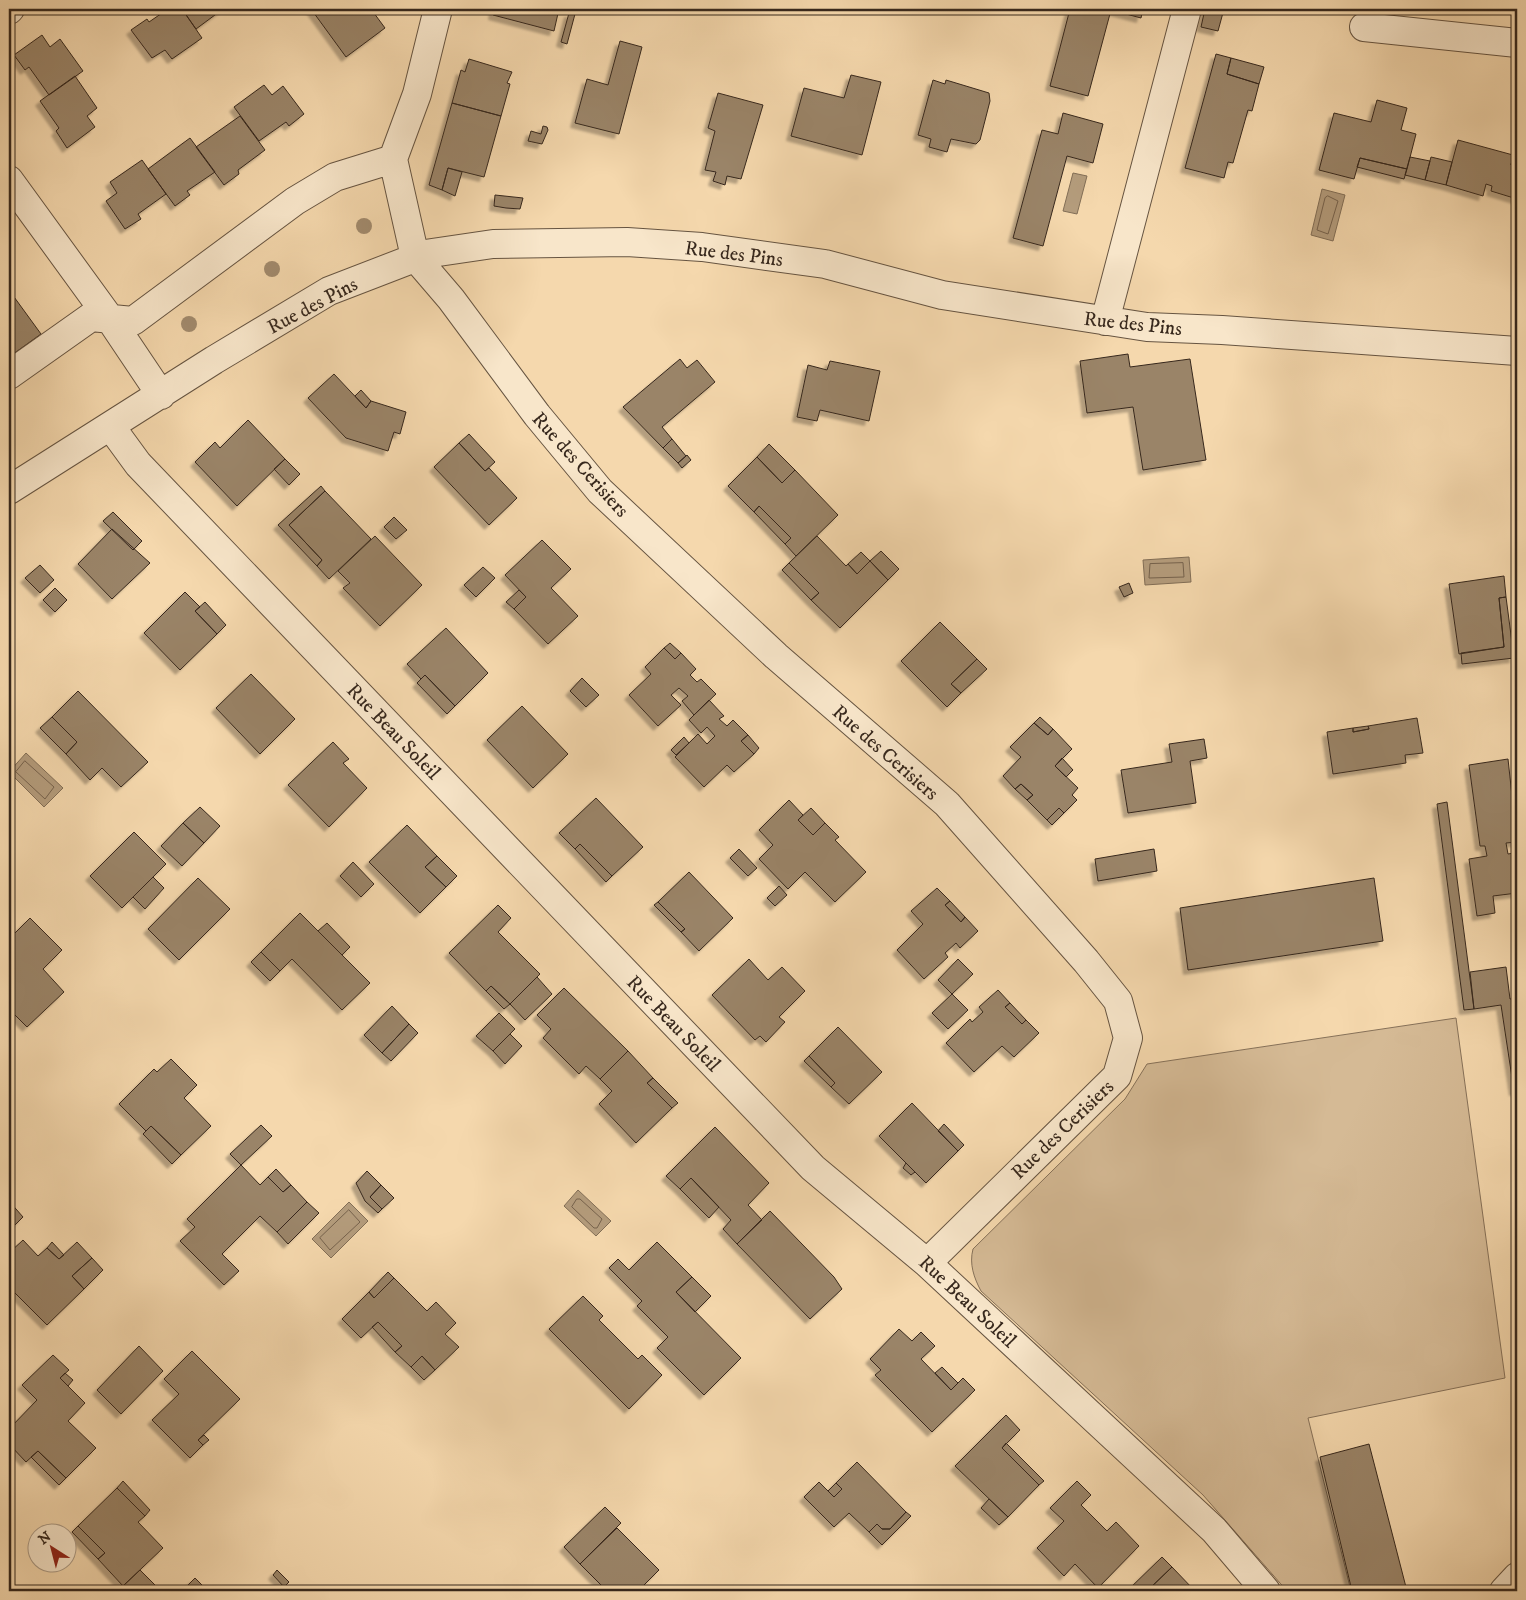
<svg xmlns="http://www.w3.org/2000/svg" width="1526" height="1600" viewBox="0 0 1526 1600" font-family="'IM FELL DW Pica',serif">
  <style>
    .green { fill: #d5ba95; stroke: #867159 }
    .water { fill: #b49c7c; stroke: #826e56 }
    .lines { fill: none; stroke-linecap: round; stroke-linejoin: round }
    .shore { stroke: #76624c; stroke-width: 1 }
    .building { fill: #9a8468; stroke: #37281d; filter: url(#shadow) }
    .minor-casing { stroke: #665441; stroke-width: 30 }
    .minor { stroke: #f8e6ca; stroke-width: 28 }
    .tree { fill: #a28b6e }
    .labels { text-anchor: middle; stroke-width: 4; stroke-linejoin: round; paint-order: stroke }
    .street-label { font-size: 20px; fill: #37281d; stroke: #f8e6ca }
  </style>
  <defs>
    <filter id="shadow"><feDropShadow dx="-4.5" dy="4.5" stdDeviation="1" flood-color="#0004"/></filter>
  </defs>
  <rect width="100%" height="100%" fill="#f5d8ad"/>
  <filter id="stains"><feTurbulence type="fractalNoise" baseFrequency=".004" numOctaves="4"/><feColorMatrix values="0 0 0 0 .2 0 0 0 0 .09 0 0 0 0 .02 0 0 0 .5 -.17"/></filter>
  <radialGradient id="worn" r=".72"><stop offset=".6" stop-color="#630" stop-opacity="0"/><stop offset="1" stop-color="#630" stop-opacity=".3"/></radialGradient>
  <path class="green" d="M1456 1018 1505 1378 1308 1418 1351 1591H1287L1203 1495 981 1291C974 1278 969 1264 973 1249L1125 1099 1147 1064Z"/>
  <path class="water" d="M1073 173 1087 176 1077 214 1063 211Z
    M1322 189 1345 195 1333 241 1311 235Z
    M1189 557 1191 582 1145 585 1143 560Z
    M26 753 63 788 44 807 9 772Z
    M578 1190 611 1221 596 1236 564 1206Z
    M349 1202 368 1221 331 1258 312 1239Z"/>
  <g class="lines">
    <path class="shore" d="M1328 196 1338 201 1328 234 1317 230 1325 198Z
      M1183 563 1184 577 1149 578 1150 564Z
      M25 761 54 787 45 799 16 772Z
      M577 1199H580L602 1219 597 1228H594L572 1207Z
      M349 1210 360 1222 330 1250 320 1238Z"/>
  </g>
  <path class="building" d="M168 9H182L202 38 172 59 165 50 152 58 131 30 147 19 149 22Z
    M182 9H223L196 29Z
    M311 9H371L385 28 346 57Z
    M494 9H559L554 31 493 15Z
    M1070 9H1143L1141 18 1111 10 1088 96 1050 86Z
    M1205 9H1224L1218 31 1201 27Z
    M569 13 575 14 567 44 561 42Z
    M42 35 50 47 60 39 83 71 49 95 29 67 25 70 14 55Z
    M620 41 642 47 619 134 575 123 587 79 608 85Z
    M1216 54 1231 58 1227 74 1259 84 1252 111 1248 110 1233 163 1228 162 1224 178 1185 168Z
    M1231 58 1264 67 1259 84 1227 74Z
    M469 59 512 72 507 83 510 84 501 116 452 103 461 70 465 72Z
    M851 75 881 82 862 155 791 136 804 88 844 98Z
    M75 76 97 108 87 116 95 127 67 148 56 131 59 128 40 101Z
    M933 80 945 84 946 80 989 93 990 101 980 140 976 144 951 139 947 152 929 147 931 139 918 135Z
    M264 85 272 95 283 86 304 114 289 126 286 122 259 141 234 107Z
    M718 93 763 105 741 179 727 176 725 185 713 181 716 172 705 170 715 131 708 128Z
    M1377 100 1407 108 1401 130 1416 134 1407 169 1360 158 1354 179 1319 170 1334 113 1371 122Z
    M452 103 501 116 484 177 448 168 442 190 429 185Z
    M1063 113 1103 124 1093 163 1067 156 1043 246 1013 238 1042 130 1058 134Z
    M240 116 265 150 238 170 239 174 224 185 196 147Z
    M543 126 547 127 548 130 542 144 528 141 531 131 541 134Z
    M190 138 215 172 187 191 190 195 175 206 148 169Z
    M1458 140 1513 155 1511 165 1517 167V199L1491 191 1492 186 1486 184 1483 196 1446 185Z
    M1513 155 1517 156V167L1511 165Z
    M1410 157 1430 161 1425 180 1405 175Z
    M1431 157 1452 162 1446 185 1425 180Z
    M1360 158 1407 169 1404 179 1357 167Z
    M142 160 166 194 138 214 141 219 125 229 106 201 117 193 110 182Z
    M448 168 462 172 455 196 442 190Z
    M495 195 523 198 520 209 506 208 494 206Z
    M9 290 41 334 9 357Z
    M1128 354 1130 367 1190 359 1206 460 1143 470 1133 407 1087 413 1080 361Z
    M680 359 687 368 697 360 715 382 662 427 672 439 663 448 623 407Z
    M830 361 880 371 869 421 820 410 817 421 797 417 808 365 827 370Z
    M334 374 366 408 371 401 406 412 400 434 394 432 388 451 346 438 308 398Z
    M361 390 371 401 366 408 355 396Z
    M248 420 285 459 237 506 195 462 215 442 220 448Z
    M469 434 495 462 485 471 459 443Z
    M672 439 686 456 678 463 663 448Z
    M459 443 485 471 489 468 517 498 489 525 434 467Z
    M769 444 795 470 782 483 757 457Z
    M687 455 691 460 682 468 678 463Z
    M757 457 782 483 795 470 838 515 796 556 785 544 791 538 759 506 754 512 728 486Z
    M285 459 300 474 289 485 274 469Z
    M321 486 325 491 289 525 322 560 317 566 278 525Z
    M325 491 371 539 329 579 317 566 322 560 289 525Z
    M759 506 791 538 785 544 754 512Z
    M113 512 142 541 133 550 103 521Z
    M394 517 407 530 396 539 384 527Z
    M112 529 150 563 112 599 78 564Z
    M375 536 422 585 380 626 343 588 350 583 338 571Z
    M817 536 846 566 848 564 857 574 870 561 888 580 840 628 811 600 819 593 789 563Z
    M542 540 571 569 551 588 578 616 548 644 514 609 526 597 505 575Z
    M881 551 899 569 888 580 870 561Z
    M861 552 870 561 857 574 848 564Z
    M789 563 819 593 811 600 782 570Z
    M40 565 54 580 40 593 25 578Z
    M483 567 495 578 476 597 464 585Z
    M1504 576 1506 597 1499 598 1504 647 1459 654 1449 584Z
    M1129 583 1133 593 1124 597 1119 587Z
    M55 588 67 600 55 612 43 600Z
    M519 590 526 597 514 609 506 602Z
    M185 592 200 607 195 611 217 634 180 670 144 633Z
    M1506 597 1514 658 1462 664 1461 653 1504 647 1499 598Z
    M205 602 226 625 217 634 195 611Z
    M940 622 977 659 951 684 961 693 947 707 901 661Z
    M446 628 488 673 455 706 425 675 421 679 407 664Z
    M670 643 681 653 675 659 664 648Z
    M664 648 675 659 681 653 696 669 690 675 697 682 701 679 716 694 694 715 682 701 688 696 679 688 671 695 681 705 658 726 629 695 651 674 645 667Z
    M977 659 987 669 961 693 951 684Z
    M251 674 295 719 260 754 216 708Z
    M425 675 455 706 447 714 417 683Z
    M582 678 599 695 586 707 570 691Z
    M78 691 148 762 121 787 102 768 90 780 66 754 77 742 52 717Z
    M709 700 724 716 719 719 727 726 733 720 748 735 741 741 754 754 734 772 727 765 704 787 675 757 698 734 707 744 715 736 707 727 701 733 689 720Z
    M522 706 568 754 533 788 487 740Z
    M52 717 77 742 66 754 40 728Z
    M1040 717 1053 729 1048 735 1034 723Z
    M1417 718 1423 753 1405 755 1406 763 1333 774 1327 732 1353 728V732L1369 729 1368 726Z
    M1034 723 1048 735 1053 729 1072 749 1055 766 1078 788 1072 795 1077 800 1064 813 1059 808 1047 820 1027 800 1033 795 1021 784 1015 789 1003 776 1021 757 1010 747Z
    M1368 726 1369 729 1353 732V728Z
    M748 735 759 748 754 754 741 741Z
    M684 737 689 743 676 755 671 750Z
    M1204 739 1207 758 1190 761 1196 803 1128 813 1121 770 1172 762 1169 744Z
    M333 742 349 759 343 763 367 788 329 827 288 785Z
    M1062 758 1073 770 1066 777 1055 766Z
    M1508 759 1517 842 1506 843 1508 854 1514 853 1517 893 1493 896 1495 913 1477 916 1469 859 1487 856 1485 846H1480L1469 765Z
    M1021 784 1033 795 1027 800 1015 789Z
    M596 798 643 847 612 876 580 844 575 849 559 833Z
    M789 800 803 815 798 820 813 835 825 823 839 837 835 840 866 872 835 902 805 872 788 889 759 859 773 845 759 830Z
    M1447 802 1474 1009 1464 1010 1437 804Z
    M200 807 220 826 204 843 183 823Z
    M811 808 825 823 813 835 798 820Z
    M1059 808 1064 813 1052 825 1047 820Z
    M183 823 204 843 182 866 161 846Z
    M407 825 437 856 425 867 446 887 420 913 369 862Z
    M134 832 166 864 122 908 90 876Z
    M580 844 612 876 606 882 575 849Z
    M739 849 757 868 748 876 730 858Z
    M1154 849 1157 871 1098 881 1095 859Z
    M437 856 457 876 446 887 425 867Z
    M353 862 374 884 361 897 340 876Z
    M689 872 733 918 699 951 681 932 685 929 658 902Z
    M153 877 164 888 145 909 133 897Z
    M198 878 230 909 179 960 148 929Z
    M1374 878 1383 941 1188 970 1180 908Z
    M779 886 787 895 775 906 767 898Z
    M937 888 950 901 945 905 961 922 965 917 978 931 960 948 956 943 945 953 948 957 924 979 897 950 923 924 911 911Z
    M950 901 965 917 961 922 945 905Z
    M658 902 685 929 681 932 654 905Z
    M498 905 511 918 498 932 540 974 510 1004 491 986 486 991 449 953Z
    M300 913 370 983 342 1010 292 959 280 971 261 952Z
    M30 918 62 950 43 969 64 992 27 1027 9 1009V939Z
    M327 923 350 947 342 955 318 931Z
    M261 952 280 971 270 981 251 962Z
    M749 959 768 980 782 967 805 991 779 1017 785 1022 766 1042 760 1036 755 1040 712 995Z
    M958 959 973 974 952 994 938 980Z
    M1506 967 1510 999 1517 998V1091H1514L1501 1005 1474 1009 1470 972Z
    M537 977 552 994 525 1020 510 1004Z
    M491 986 510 1004 504 1009 486 991Z
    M564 988 628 1051 600 1079 586 1066 579 1074 543 1038 551 1029 537 1015Z
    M998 990 1010 1003 1005 1007 1022 1024 1026 1020 1039 1033 1014 1057 1002 1046 974 1072 946 1043 970 1019 972 1022 983 1012 979 1007Z
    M952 994 968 1010 948 1029 932 1013Z
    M1010 1003 1026 1020 1022 1024 1005 1007Z
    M392 1006 409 1024 382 1053 364 1035Z
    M499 1013 515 1029 493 1051 476 1036Z
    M409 1024 418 1033 391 1061 382 1053Z
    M838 1027 882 1072 849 1104 831 1087 835 1083 809 1056Z
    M510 1034 522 1046 505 1064 493 1051Z
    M628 1051 653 1078 647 1083 672 1108 636 1143 599 1104 612 1091 600 1079Z
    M809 1056 835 1083 831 1087 804 1061Z
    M171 1059 197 1085 184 1098 211 1126 181 1155 151 1126 146 1131 119 1104 154 1069 157 1072Z
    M653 1078 678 1103 672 1108 647 1083Z
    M912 1103 958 1151 926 1183 879 1136Z
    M944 1124 964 1145 958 1151 938 1131Z
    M261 1125 272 1136 241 1165 230 1154Z
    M151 1126 181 1155 172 1164 143 1134Z
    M715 1127 769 1183 748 1205 762 1220 737 1244 723 1229 731 1220 691 1178 680 1189 666 1176Z
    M906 1163 915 1172 911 1175 903 1168Z
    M241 1165 260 1185 268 1177 283 1192 291 1185 307 1202 277 1232 260 1216 222 1254 239 1271 224 1285 180 1241 195 1227 187 1219Z
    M276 1169 291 1185 283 1192 268 1177Z
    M367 1171 381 1185 370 1197 382 1209 378 1213 365 1201 356 1183Z
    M691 1178 719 1207 709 1218 680 1189Z
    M381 1185 394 1198 382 1209 370 1197Z
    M9 1201 23 1217 9 1231Z
    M307 1202 319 1213 288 1244 277 1232Z
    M770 1211 834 1277 842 1289 810 1319 737 1244Z
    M23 1240 38 1256 47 1248 59 1259 77 1242 92 1258 72 1276 84 1289 47 1325 9 1287V1253Z
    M52 1242 64 1255 59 1259 47 1248Z
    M657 1242 692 1277 676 1292 741 1358 704 1395 657 1348 668 1337 637 1306 642 1301 609 1268 618 1259 629 1270Z
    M92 1258 103 1270 84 1289 72 1276Z
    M388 1272 394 1278 374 1298 369 1292Z
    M692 1277 711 1296 695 1312 676 1292Z
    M394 1278 427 1311 436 1302 456 1323 445 1334 459 1347 435 1370 422 1356 411 1367 395 1352 402 1346 378 1322 361 1338 342 1319 369 1292 374 1298Z
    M583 1296 603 1316 599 1320 638 1359 642 1355 662 1375 629 1409 549 1329Z
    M378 1322 402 1346 395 1352 372 1327Z
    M899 1329 912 1341 921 1332 935 1346 921 1359 951 1390 963 1378 975 1390 932 1432 875 1375 881 1370 870 1359Z
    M139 1346 163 1371 121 1414 97 1390Z
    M192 1351 240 1399 198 1440 203 1445 190 1458 152 1420 179 1394 164 1379Z
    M53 1355 69 1370 60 1378 85 1403 68 1421 96 1448 66 1478 38 1451 26 1462 9 1444V1429L37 1400 22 1385Z
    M422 1356 435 1370 424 1380 411 1367Z
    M942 1367 958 1383 951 1390 935 1373Z
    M65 1373 73 1380 68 1386 60 1378Z
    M1006 1415 1020 1430 1002 1448 1039 1485 1008 1517 955 1466Z
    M204 1435 209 1440 203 1445 198 1440Z
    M1006 1443 1044 1481 1039 1485 1002 1448Z
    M1369 1444 1375 1467 1407 1591H1352L1320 1457Z
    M38 1451 66 1478 59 1485 31 1457Z
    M857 1462 906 1512 890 1529H882L877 1524 869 1532 849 1513 834 1527 804 1497 819 1482 834 1497 842 1489 836 1483Z
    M123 1481 150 1510 145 1516 117 1488Z
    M1077 1481 1091 1495 1081 1505 1107 1531 1116 1522 1139 1546 1098 1588 1075 1564 1064 1576 1037 1548 1064 1521 1050 1508Z
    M836 1483 842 1489 834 1497 828 1491Z
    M117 1488 145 1516 138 1522 163 1548 123 1586 98 1559 105 1553 78 1526Z
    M989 1499 1008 1517 999 1525 981 1508Z
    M605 1507 621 1523 580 1564 564 1547Z
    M906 1512 911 1516 882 1545 869 1532 877 1524 882 1529H890Z
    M78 1526 105 1553 98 1559 72 1532Z
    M617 1528 659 1570 638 1591H607L580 1564Z
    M1162 1557 1172 1567 1147 1591H1127Z
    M1172 1567 1195 1591H1147Z
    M140 1570 156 1586 150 1591H128L123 1586Z
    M277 1570 289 1582 284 1587 273 1575Z
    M195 1578 208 1591H182Z"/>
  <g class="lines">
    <defs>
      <path id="minor" d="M9 10 10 9
        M1364 27 1517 43
        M393 159 415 257 451 299 537 415 600 491 776 656 947 804 1086 961 1118 1001 1128 1038 1117 1076 927 1263
        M393 159 417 94 438 9
        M9 180 110 319 161 395
        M1105 321 1187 9
        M9 375 91 317 133 321 295 201 335 177 393 159
        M111 427 138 464 813 1168 927 1263 1214 1530 1266 1591
        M9 490 214 360 329 291 425 254 493 244 627 242 702 247 825 264 942 295 1147 327 1222 330 1517 351
        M1504 1591 1517 1577"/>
    </defs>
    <use href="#minor" class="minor-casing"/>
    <use href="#minor" class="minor"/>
  </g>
  <g class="tree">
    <circle cx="364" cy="226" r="8"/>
    <circle cx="272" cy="269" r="8"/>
    <circle cx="189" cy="324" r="8"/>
  </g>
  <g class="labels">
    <g class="street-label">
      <text transform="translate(734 253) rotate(7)" y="7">Rue des Pins</text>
      <text transform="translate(312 305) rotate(-28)" y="7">Rue des Pins</text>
      <text transform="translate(1133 323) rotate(6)" y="7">Rue des Pins</text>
      <text transform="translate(581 464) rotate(48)" y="7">Rue des Cerisiers</text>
      <text transform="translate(394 731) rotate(46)" y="7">Rue Beau Soleil</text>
      <text transform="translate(886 752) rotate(41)" y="7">Rue des Cerisiers</text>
      <text transform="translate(674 1023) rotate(46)" y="7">Rue Beau Soleil</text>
      <text transform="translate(1062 1129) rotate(-44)" y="7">Rue des Cerisiers</text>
      <text transform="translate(968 1301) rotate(43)" y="7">Rue Beau Soleil</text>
    </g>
  </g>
  <rect width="1526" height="1600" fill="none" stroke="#f5d8ad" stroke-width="30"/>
  <rect x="10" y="10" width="1506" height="1580" fill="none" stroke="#37281d" stroke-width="2.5"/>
  <rect x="15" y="15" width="1496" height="1570" fill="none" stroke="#37281d"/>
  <g transform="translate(52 1548) rotate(324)"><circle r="24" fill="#f8e6ca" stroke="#ab9a85"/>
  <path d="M0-4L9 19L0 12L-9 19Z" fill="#8f2418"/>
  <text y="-8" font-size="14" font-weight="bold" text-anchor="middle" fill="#37281d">N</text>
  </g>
  <rect width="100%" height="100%" filter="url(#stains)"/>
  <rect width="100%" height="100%" fill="url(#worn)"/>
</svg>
